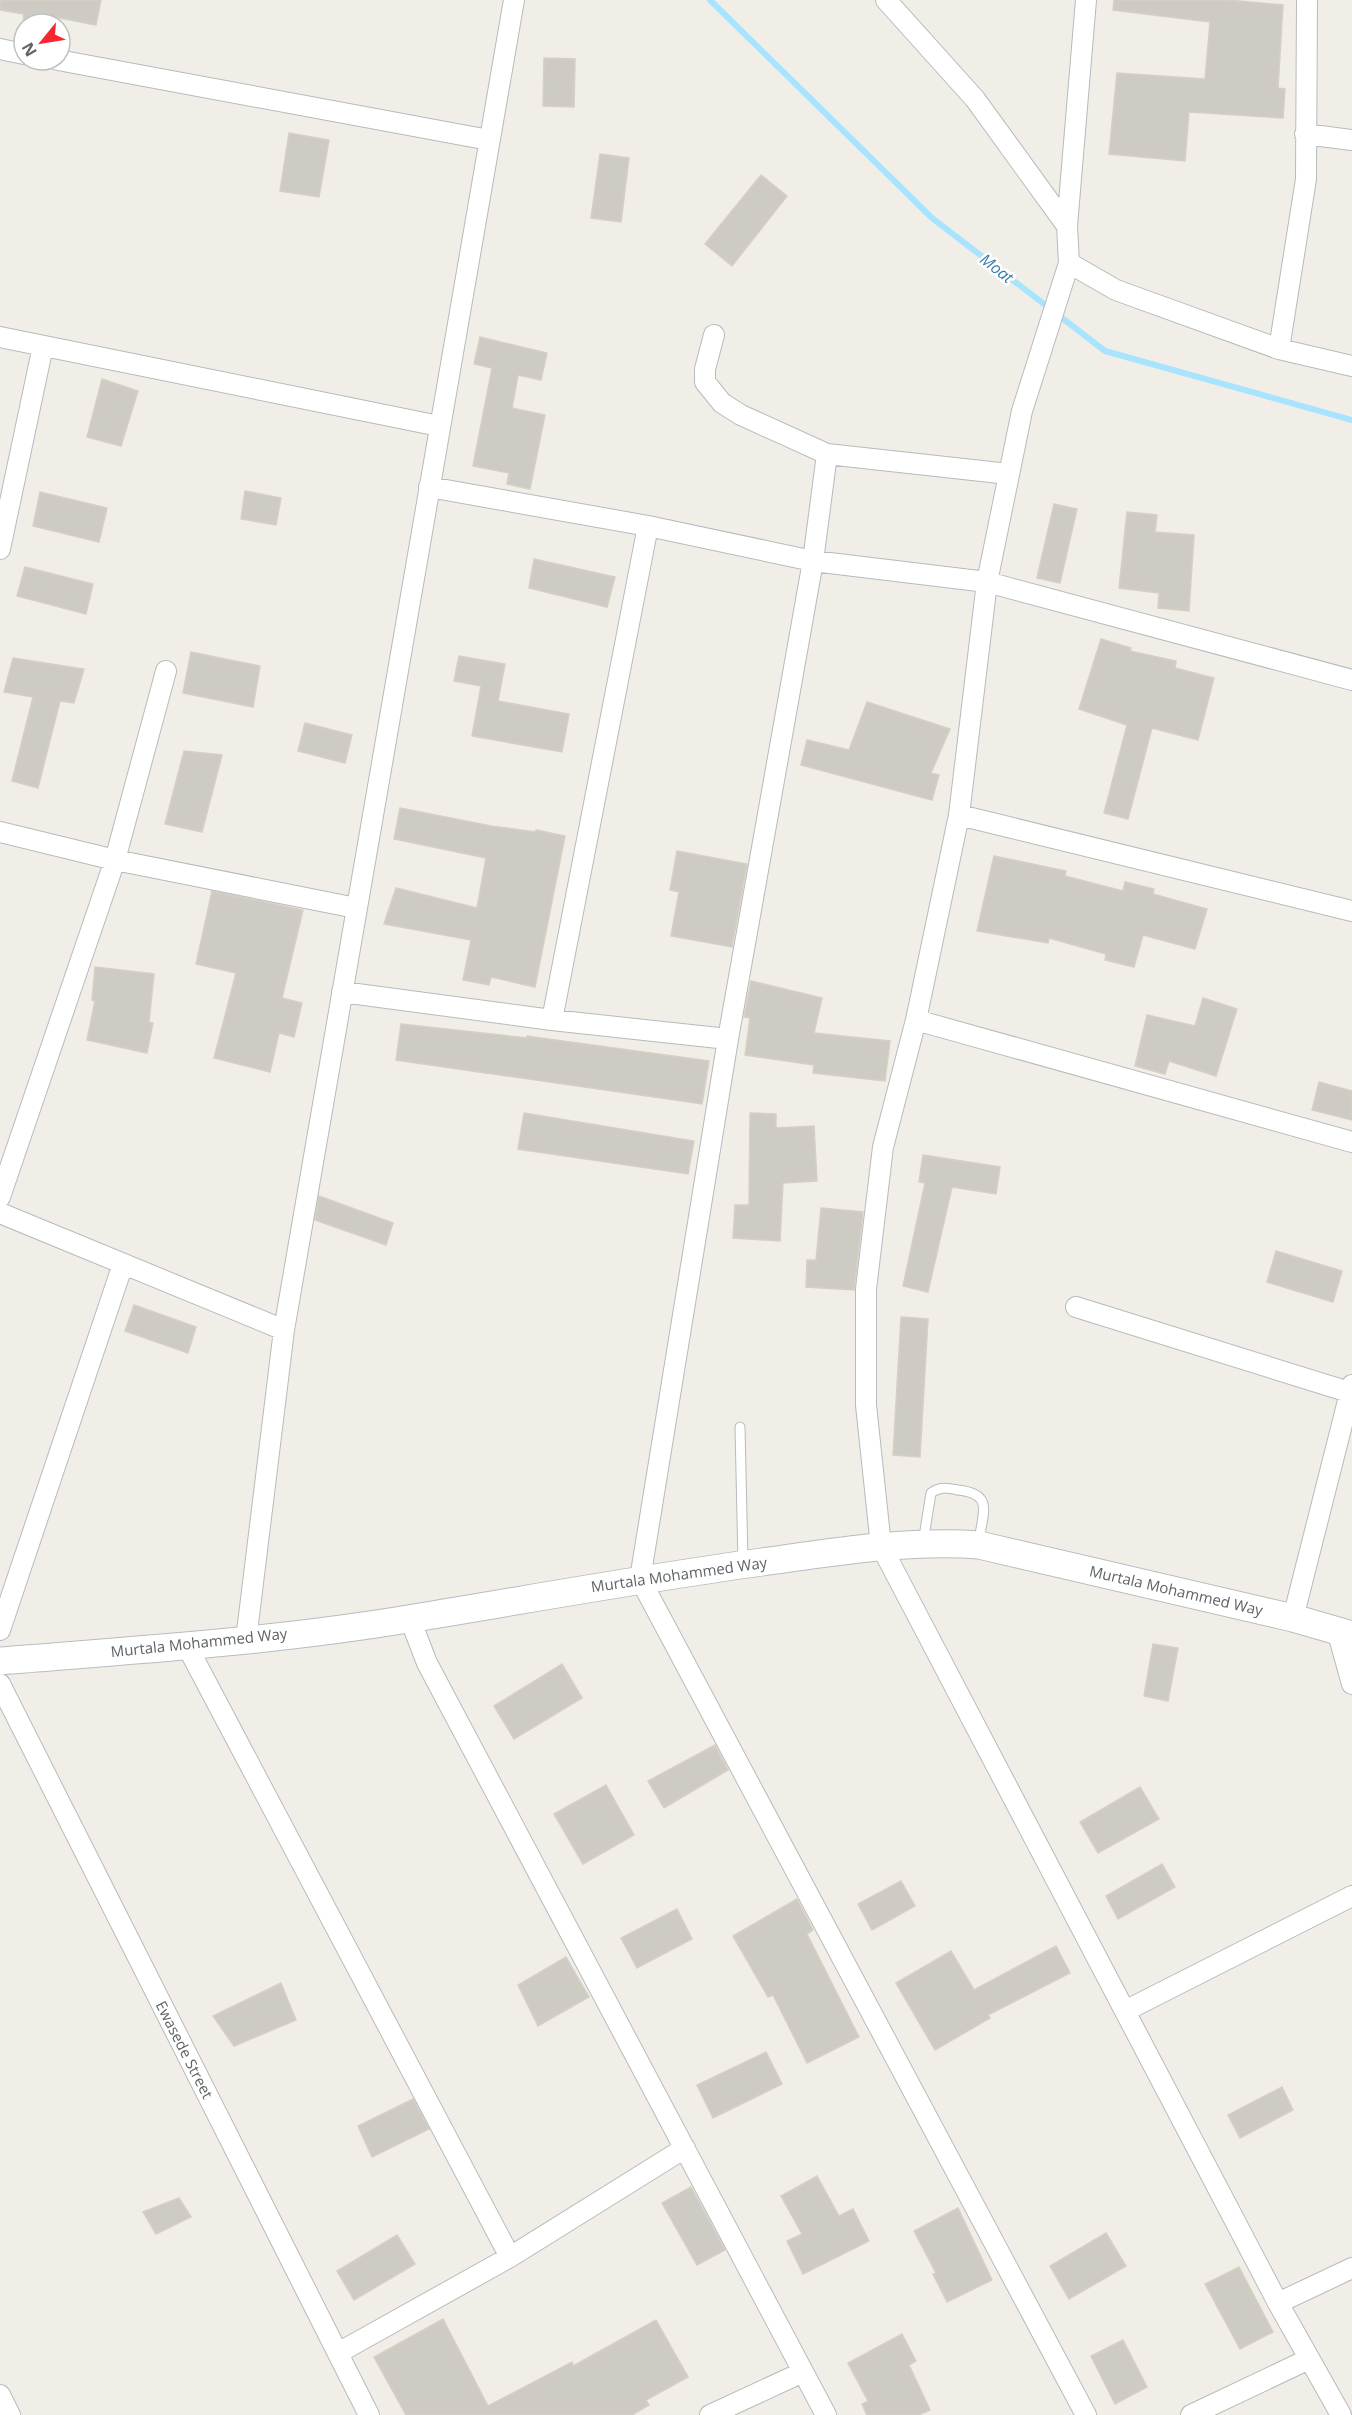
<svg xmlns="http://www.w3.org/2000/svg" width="1352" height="2415" viewBox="0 0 1352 2415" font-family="'Open Sans',sans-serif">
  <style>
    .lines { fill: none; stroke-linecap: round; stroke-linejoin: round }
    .stream { stroke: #a9e4ff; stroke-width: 6 }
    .building { fill: #cecbc5; stroke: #d7cfc4; stroke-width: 1.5 }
    .lane-casing { stroke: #b7babe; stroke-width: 11 }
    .street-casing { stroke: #b7babe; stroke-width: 22 }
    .secondary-casing { stroke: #b8bcc1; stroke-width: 29 }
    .lane { stroke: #fff; stroke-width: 9 }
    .street { stroke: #fff; stroke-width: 20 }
    .secondary { stroke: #fff; stroke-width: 27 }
    .labels { text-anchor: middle; stroke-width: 5; stroke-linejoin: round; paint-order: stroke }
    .street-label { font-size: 15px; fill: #5e6468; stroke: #fff }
    .water-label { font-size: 16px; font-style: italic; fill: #377ca8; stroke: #fff }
  </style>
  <rect width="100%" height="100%" fill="#f1eee7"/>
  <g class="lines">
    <path class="stream" d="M710 0 932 218 1105 351 1352 420"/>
  </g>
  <path class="building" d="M0 0H101L96 25 55 17 53 24H23L24 14 0 10Z
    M1114 0H1228L1283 5 1278 88 1285 89 1283 118 1189 112 1185 161 1109 154 1117 73 1205 79 1210 22 1113 10Z
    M544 58 575 59 574 107 543 106Z
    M289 133 329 140 319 197 280 191Z
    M600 154 629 158 621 222 591 218Z
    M761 175 787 196 732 266 705 244Z
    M480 337 547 353 541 380 518 375 512 408 545 415 530 489 507 484 509 473 473 466 492 368 474 364Z
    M102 379 138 391 121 446 87 437Z
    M245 491 281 498 276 525 241 519Z
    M40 492 107 508 99 542 33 526Z
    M1054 504 1077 509 1060 583 1037 578Z
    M1127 512 1157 515 1155 532 1194 535 1189 611 1158 608 1159 593 1119 588Z
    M534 559 615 577 607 607 529 588Z
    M25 567 93 584 86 614 17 596Z
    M1101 639 1131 648 1130 651 1176 661 1175 668 1214 678 1198 740 1152 728 1128 819 1104 813 1127 725 1079 709Z
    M191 652 260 666 253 707 183 693Z
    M459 656 505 664 498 701 569 714 562 752 472 736 481 686 454 681Z
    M13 658 84 669 74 703 60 701 38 788 12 781 33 697 4 692Z
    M867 702 950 729 931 773 939 775 932 800 801 765 807 740 849 750Z
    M305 723 352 735 345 763 298 751Z
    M184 751 222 755 202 832 165 824Z
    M400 808 491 826 536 832V830L565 836 535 987 491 977 489 985 463 980 471 940 384 924 396 888 477 908 486 858 394 839Z
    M677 851 747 864 732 947 671 936 679 892 670 890Z
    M994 856 1066 871 1065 876 1123 891 1125 882 1154 889 1153 894 1207 909 1195 949 1143 935 1134 967 1105 960 1106 954 1049 938 1048 943 977 931Z
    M212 891 303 910 282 998 302 1003 294 1037 279 1033 270 1072 214 1058 236 973 196 964Z
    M95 967 154 974 149 1022 153 1023 147 1053 87 1040 95 1001 92 1000Z
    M751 981 822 998 814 1033 890 1041 885 1081 813 1073 814 1065 745 1055 750 1018 744 1017Z
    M1203 998 1237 1009 1216 1076 1169 1061 1165 1074 1135 1066 1147 1015 1195 1026Z
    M401 1024 527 1038V1036L709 1061 702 1104 396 1060Z
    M1319 1082 1352 1091V1120L1312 1110Z
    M524 1113 694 1141 688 1174 518 1149Z
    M750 1113 776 1114V1128L814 1126 817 1181 783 1183 780 1241 733 1238 735 1205H749Z
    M923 1155 1000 1167 996 1194 952 1187 928 1292 903 1286 925 1183 919 1182Z
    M319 1196 393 1223 386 1245 315 1220Z
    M821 1208 863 1212 854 1290 806 1287 807 1260H816Z
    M1276 1251 1342 1271 1333 1302 1267 1282Z
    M134 1305 196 1327 188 1353 125 1331Z
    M901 1317 928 1319 920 1457 893 1455Z
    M1153 1644 1178 1648 1168 1701 1144 1696Z
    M562 1664 582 1698 514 1739 494 1706Z
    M715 1745 728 1770 664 1808 648 1781Z
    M606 1785 634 1835 583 1864 554 1814Z
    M1140 1787 1159 1819 1098 1853 1080 1822Z
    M1162 1864 1175 1887 1118 1919 1106 1896Z
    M901 1881 915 1906 872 1930 858 1904Z
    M797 1899 813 1930 807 1934 859 2037 807 2063 773 1995 768 1997 733 1936Z
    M677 1909 692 1939 637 1968 621 1938Z
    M1056 1946 1070 1973 988 2015 990 2018 935 2050 896 1983 951 1951 974 1990Z
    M566 1957 589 1997 538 2026 518 1985Z
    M281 1983 296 2020 234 2046 213 2016Z
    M766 2052 782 2084 713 2118 697 2085Z
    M1282 2087 1293 2110 1240 2138 1228 2115Z
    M413 2099 429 2129 372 2157 358 2126Z
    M817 2176 839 2216 853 2209 869 2241 803 2274 787 2241 802 2234 781 2196Z
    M691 2187 725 2250 697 2265 662 2203Z
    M179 2198 191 2217 156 2234 143 2212Z
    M958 2208 992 2280 947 2302 933 2274 936 2273 914 2231Z
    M1106 2233 1126 2266 1069 2299 1050 2266Z
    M397 2235 415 2264 354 2300 337 2271Z
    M1239 2267 1273 2332 1240 2349 1205 2284Z
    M443 2319 488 2406 572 2362 573 2366 656 2320 688 2377 646 2400 649 2405 632 2415H406L374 2357Z
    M902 2334 916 2361 909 2365 930 2410 919 2415H867L862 2404 868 2401 848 2363Z
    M1123 2340 1147 2387 1115 2404 1091 2356Z"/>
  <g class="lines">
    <defs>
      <path id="lane" d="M740 1427 743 1562
        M923 1543 931 1493C940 1486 948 1488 958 1490 995 1494 982 1513 979 1542"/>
      <path id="street" d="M886 0 975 99 1067 226
        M1086 0 1067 226 1069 263 1022 411 987 582 959 815 916 1020 883 1147 866 1289V1405L881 1546 1278 2303 1341 2415
        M0 49 24 54
        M58 60 489 140
        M1305 134 1352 140
        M1069 263 1116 290 1279 349 1306 179 1307 0
        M714 335 705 369V382L722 403 741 415 827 454 1009 474
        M0 337 439 426
        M1279 349 1352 366
        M827 454 813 561 728 1039 640 1579 1086 2415
        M429 487 648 526 813 561 987 582 1352 680
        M0 549 43 346
        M959 815 1352 911
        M0 832 115 860 356 908
        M342 992 552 1020 728 1039
        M552 1020 648 526
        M916 1020 1352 1142
        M0 1197 115 860 166 671
        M0 1213 284 1330
        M1076 1307 1352 1393
        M1293 1618 1352 1385
        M410 1619 427 1663 826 2415
        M0 1630 123 1264
        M1337 1630 1352 1684
        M246 1640 284 1330 514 0
        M187 1646 510 2257
        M0 1684 369 2415
        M1125 2011 1352 1896
        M1278 2303 1352 2268
        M338 2353 510 2257 685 2148
        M0 2395 10 2415
        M710 2415 803 2372
        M1191 2415 1309 2359"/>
      <path id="secondary" d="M0 1661C138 1650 277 1641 414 1618 530 1599 645 1578 762 1562 834 1552 906 1540 979 1545L1293 1618 1352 1635"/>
    </defs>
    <use href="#lane" class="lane-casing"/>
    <use href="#street" class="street-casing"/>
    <use href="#secondary" class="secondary-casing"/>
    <use href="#lane" class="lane"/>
    <use href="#street" class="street"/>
    <use href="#secondary" class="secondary"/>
  </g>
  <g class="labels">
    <g class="street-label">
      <text transform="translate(679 1575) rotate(-8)" y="5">Murtala Mohammed Way</text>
      <text transform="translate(1176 1591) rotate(13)" y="5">Murtala Mohammed Way</text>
      <text transform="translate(199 1643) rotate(-6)" y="5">Murtala Mohammed Way</text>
      <text transform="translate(184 2050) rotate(63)" y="5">Ewasede Street</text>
    </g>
    <g class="water-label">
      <text transform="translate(997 268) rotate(38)" y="6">Moat</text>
    </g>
  </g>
  <g transform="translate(42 42) rotate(240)"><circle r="28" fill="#ffffff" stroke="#bfc1c3" stroke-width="1.5"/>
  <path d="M0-4.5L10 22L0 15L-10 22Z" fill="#f72730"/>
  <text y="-9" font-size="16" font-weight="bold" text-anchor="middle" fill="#5e6468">N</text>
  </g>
</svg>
